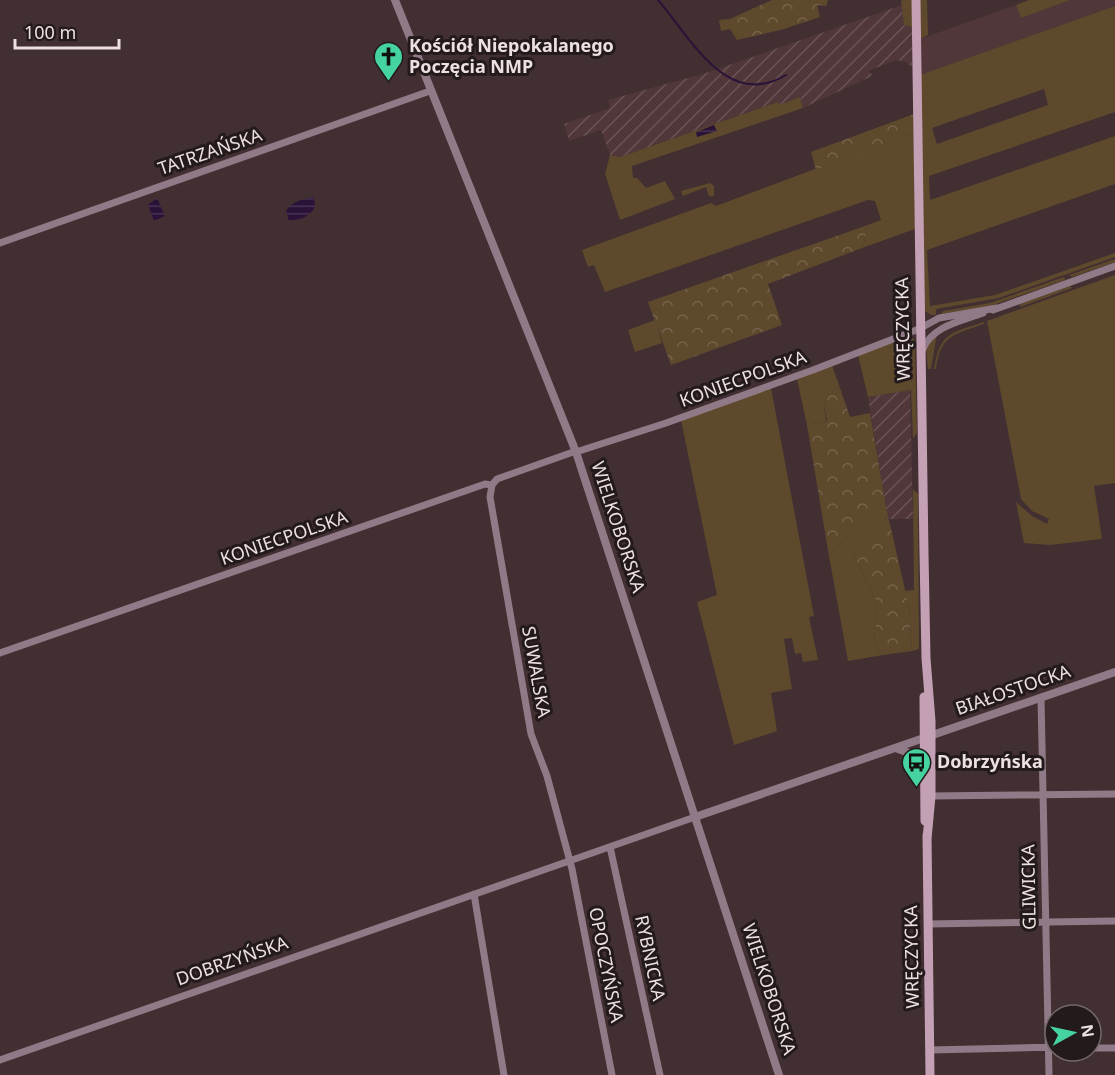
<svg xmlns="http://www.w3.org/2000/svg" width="1115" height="1075" viewBox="0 0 1115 1075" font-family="'Noto Sans',sans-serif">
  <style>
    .built { fill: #513739 }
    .industrial { fill: url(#industrial-furrows) }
    .grass { fill: #5e492d; fill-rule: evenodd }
    .forest { fill: url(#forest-crowns) }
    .water { fill: url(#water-rules) }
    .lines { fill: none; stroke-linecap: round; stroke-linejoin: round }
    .stream { stroke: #2b1238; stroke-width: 2 }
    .minor { stroke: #907a87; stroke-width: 7 }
    .tertiary { stroke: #907a87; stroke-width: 8 }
    .secondary { stroke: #c4a0b5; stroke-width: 9 }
    .labels { text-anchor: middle; stroke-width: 6; stroke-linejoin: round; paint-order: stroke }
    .poi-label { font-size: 18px; font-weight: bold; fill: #ede0e1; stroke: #231a1b; text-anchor: start }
    .street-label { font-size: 18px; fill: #ede0e1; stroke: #231a1b }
  </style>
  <defs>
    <pattern id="industrial-furrows" width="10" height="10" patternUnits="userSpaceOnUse" patternTransform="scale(1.5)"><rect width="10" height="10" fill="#513739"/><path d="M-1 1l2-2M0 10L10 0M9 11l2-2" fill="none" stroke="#6a5455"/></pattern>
    <pattern id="forest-crowns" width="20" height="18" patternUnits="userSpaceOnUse" patternTransform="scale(1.5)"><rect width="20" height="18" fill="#5e492d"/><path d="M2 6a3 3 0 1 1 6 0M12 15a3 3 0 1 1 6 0" fill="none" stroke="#75634b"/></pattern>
    <pattern id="water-rules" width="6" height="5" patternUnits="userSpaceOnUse" patternTransform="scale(1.5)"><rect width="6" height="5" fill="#2b1238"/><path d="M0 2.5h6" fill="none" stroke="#4a3454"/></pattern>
  </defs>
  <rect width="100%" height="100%" fill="#422f31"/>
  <path class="built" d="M1070 0H1115V6L920 75V39L1016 5 1021 17Z"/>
  <path class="industrial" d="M902 5 904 25 912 27V67L906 62 896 60 868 71 872 74 870 77 803 108 800 97 779 105 777 102 620 157 610 155 601 130 569 141 564 124 610 108 608 100 706 73Z
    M910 390 913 519H888L868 397Z"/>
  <path class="grass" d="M901 0H912V27L904 25Z
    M919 0H927L928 35 920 39Z
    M1029 0H1070L1021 18 1016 5Z
    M1115 6V112L929 176 930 200 1115 136V184L927 250 930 306 995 295 1115 253V257L999 298 936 309V315H931L925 311 920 75ZM1044 89 1048 105 937 144 932 128Z
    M800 97 803 108 632 166 633 178H637L646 188 665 181 675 199 620 220 605 174 610 155 620 157 778 102 779 105Z
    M914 132 915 229 862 248 867 233 865 226 881 220 875 201 868 200 605 292 594 265 588 267 582 250 711 203 716 206Z
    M710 183 714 186V196H709L706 187 683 196 681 191Z
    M1115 259V262L1072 277 1069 275Z
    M1115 275V483L1094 486 1102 539 1050 545 1024 543 1016 502 1032 516 1047 524 1049 519 1032 511 1021 499 987 321Z
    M1064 277 1065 280 990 306 941 314 943 311 990 303Z
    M1070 286 1072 288 1020 307V304Z
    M655 320 662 343 635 352 628 330Z
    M984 322V324C955 334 940 335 936 369H934C940 332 951 333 984 322Z
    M937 334 931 369H928L926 348Z
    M905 338H913L915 344 917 433 913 438 911 390 868 397 858 355Z
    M832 365 840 388 828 392 824 406 826 421 807 425 797 379Z
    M771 388 814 616 809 617 818 660 803 662 801 653 795 654 792 638 784 639 792 689 771 693 777 731 734 745 697 602 717 595 681 420Z
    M913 489 918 494 919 649 912 651 909 607 903 591 914 590Z
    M885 501 888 516 853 554 877 603 874 645 883 655 848 661 829 556Z"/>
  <path class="forest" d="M772 0H828L826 6 817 5 820 17 784 29 737 40 730 29 721 31 719 20 730 19Z
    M914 114V132L816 170 811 152Z
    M865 226 867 233 862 248 768 284 782 325 671 365 648 302Z
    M840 388 850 417 870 413 885 501 829 556 807 425 827 421 824 406 828 392Z
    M888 516 909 607 912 651 883 655 874 645 877 603 853 554Z"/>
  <path class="water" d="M714 125 717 131 697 137 696 132Z
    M314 197 315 207C308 218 302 219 289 221L286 211C292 201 303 199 314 197Z
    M157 198 165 216 154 221 148 205Z"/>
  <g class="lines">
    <path class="stream" d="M658 0C690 36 726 111 786 75"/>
    <path class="minor" d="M0 243 430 91
      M993 310 1115 266
      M923 349C932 326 962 321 983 313
      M576 452 666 423 813 370 919 329 939 318 997 308
      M492 485 490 497 531 734 547 776 572 869 612 1075
      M0 653 485 484 492 485 497 479 576 451
      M1041 698 1049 1075
      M931 796 1115 794
      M610 847 660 1075
      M474 894 504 1075
      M928 924 1115 921
      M1091 1048H1115
      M930 1050 1055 1047
      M0 1060 695 817"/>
    <path class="tertiary" d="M395 0 576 452 779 1075
      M898 749 915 755 923 769
      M695 817 1115 672"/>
    <path class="secondary" d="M916 0 924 554 926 658 931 721V796L927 839
      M924 697 925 821
      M927 835 930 1075"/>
  </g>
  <defs>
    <symbol id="church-pin" viewBox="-11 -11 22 30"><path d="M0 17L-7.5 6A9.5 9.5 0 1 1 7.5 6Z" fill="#45d49f" stroke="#231a1b"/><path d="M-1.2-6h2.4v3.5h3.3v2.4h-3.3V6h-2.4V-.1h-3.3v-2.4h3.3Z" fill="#111"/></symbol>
    <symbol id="bus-pin" viewBox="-11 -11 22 30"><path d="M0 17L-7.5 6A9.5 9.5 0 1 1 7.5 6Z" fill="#45d49f" stroke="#231a1b"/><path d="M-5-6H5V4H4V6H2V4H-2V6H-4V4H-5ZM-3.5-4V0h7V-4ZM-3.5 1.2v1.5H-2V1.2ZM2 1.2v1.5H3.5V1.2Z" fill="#111"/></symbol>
  </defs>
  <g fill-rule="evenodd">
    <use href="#church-pin" x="372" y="40" width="33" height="45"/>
    <use href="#bus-pin" x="900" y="746" width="33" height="45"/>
  </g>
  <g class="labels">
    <g class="poi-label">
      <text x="409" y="52">Kościół Niepokalanego<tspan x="409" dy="21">Poczęcia NMP</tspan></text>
      <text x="937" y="768">Dobrzyńska</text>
    </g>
    <g class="street-label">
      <text transform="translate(210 152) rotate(-19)" y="6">TATRZAŃSKA</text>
      <text transform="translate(903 329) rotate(-91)" y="6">WRĘCZYCKA</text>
      <text transform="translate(743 379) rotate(-20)" y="6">KONIECPOLSKA</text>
      <text transform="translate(618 527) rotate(72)" y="6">WIELKOBORSKA</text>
      <text transform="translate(284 538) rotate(-19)" y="6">KONIECPOLSKA</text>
      <text transform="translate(536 672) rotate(80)" y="6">SUWALSKA</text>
      <text transform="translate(1013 690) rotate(-19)" y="6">BIAŁOSTOCKA</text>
      <text transform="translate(1029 887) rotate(-91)" y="6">GLIWICKA</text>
      <text transform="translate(912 957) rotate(-91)" y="6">WRĘCZYCKA</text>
      <text transform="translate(650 958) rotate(78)" y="6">RYBNICKA</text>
      <text transform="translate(232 961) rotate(-19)" y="6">DOBRZYŃSKA</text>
      <text transform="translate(606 965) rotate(79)" y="6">OPOCZYŃSKA</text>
      <text transform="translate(769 989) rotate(72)" y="6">WIELKOBORSKA</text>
    </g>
  </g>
  <g transform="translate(1073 1033) rotate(82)"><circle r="28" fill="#231a1b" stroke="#74696a" stroke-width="1.5"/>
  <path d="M0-4.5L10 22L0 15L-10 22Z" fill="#45d49f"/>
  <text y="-9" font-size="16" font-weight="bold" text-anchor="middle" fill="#ede0e1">N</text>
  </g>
  <path d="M15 39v9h104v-9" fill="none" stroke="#ede0e1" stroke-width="3"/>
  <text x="24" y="39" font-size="18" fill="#ede0e1" stroke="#231a1b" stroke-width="4.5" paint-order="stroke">100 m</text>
</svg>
